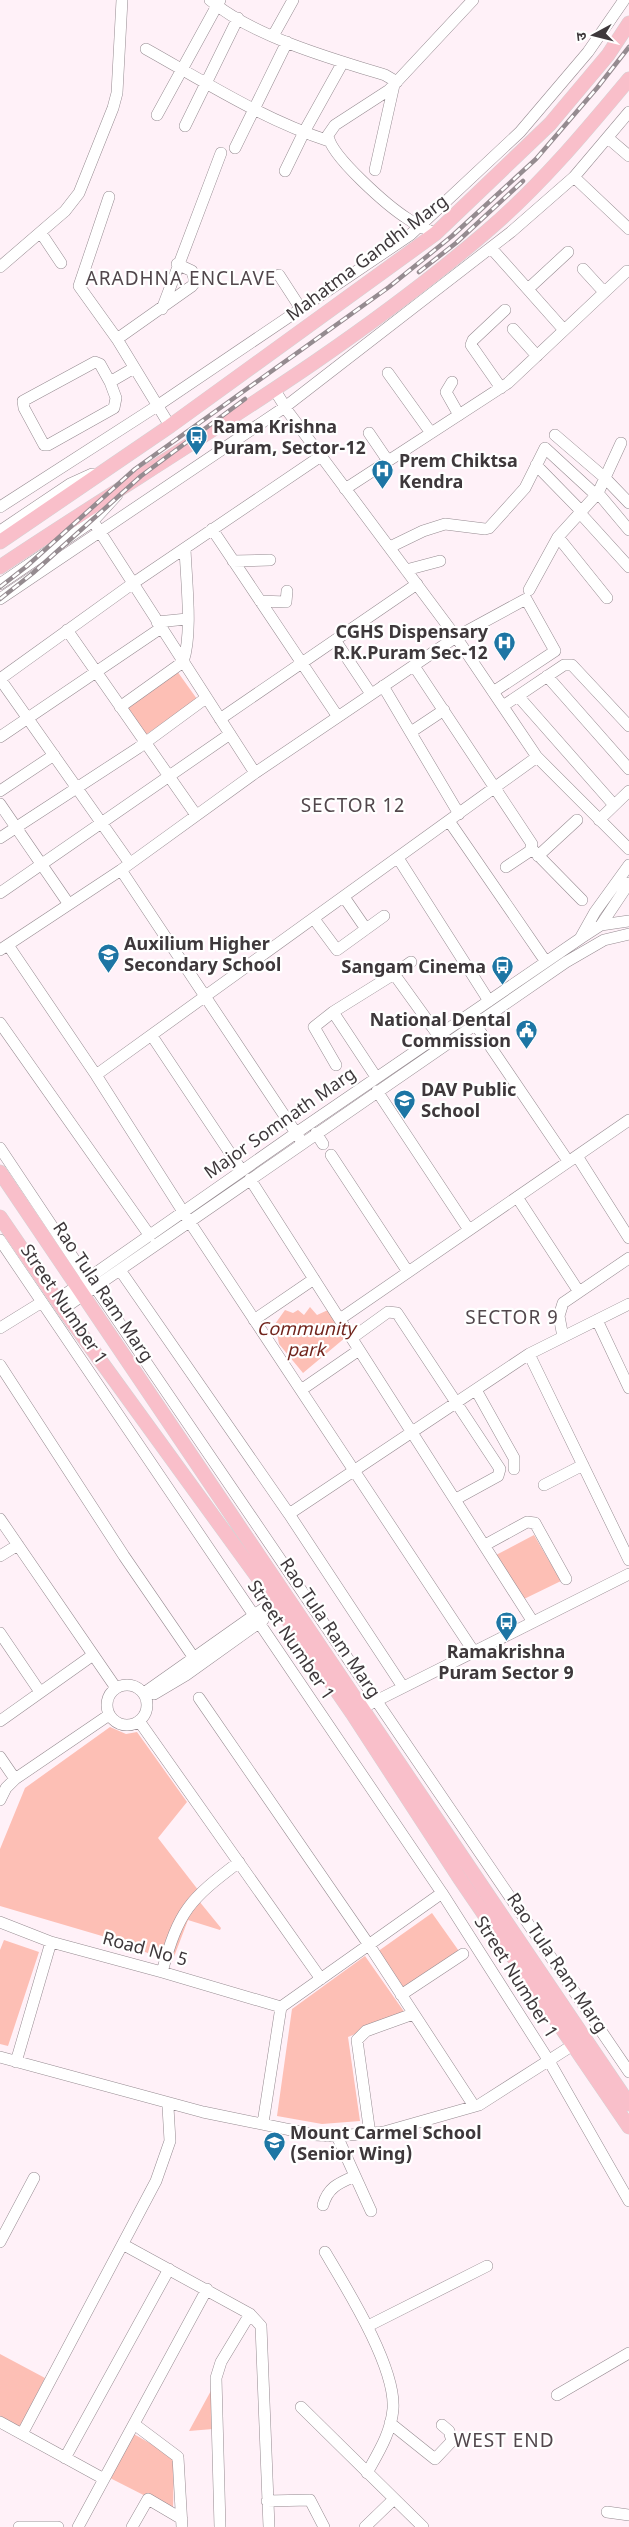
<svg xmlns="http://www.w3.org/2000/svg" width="629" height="2527" viewBox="0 0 629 2527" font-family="Georgia,'Noto Sans Devanagari',serif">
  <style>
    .green { fill: #fdbfb5 }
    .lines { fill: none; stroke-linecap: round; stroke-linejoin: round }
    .minor-casing { stroke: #968b91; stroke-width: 12 }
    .major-casing { stroke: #d5d3d4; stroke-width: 15 }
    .minor { stroke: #fff; stroke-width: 11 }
    .major { stroke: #f9bfca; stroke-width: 14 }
    .rail-casing { stroke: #958b90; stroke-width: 4.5 }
    .rail { stroke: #fff; stroke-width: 2.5; stroke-dasharray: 8; stroke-linecap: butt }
    .labels { text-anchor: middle; stroke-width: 4.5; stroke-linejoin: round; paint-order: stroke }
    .street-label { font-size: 18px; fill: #3e383b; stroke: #fff }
    .poi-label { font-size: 18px; font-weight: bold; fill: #3e383b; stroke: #fff; text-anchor: start }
    .park-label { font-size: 18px; font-style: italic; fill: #71241c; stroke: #fff }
    .neighbourhood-label { font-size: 19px; letter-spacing: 1px; fill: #52474c; stroke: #fff }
  </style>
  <rect width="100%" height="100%" fill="#fff1f8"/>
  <path class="green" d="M177 671 197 699 144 736 124 708Z
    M310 1307 317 1315 328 1310 346 1337 303 1373 279 1344 275 1324 285 1310 293 1313 298 1310 304 1315Z
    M534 1535 561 1581 524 1599 496 1555Z
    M110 1727 126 1734 137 1732 187 1802 158 1838 202 1895 199 1901 221 1928 220 1930 188 1920 172 1962 102 1936 0 1906V1849L25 1788Z
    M432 1913 461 1954 405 1992 377 1952Z
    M4 1940 39 1952 8 2046 0 2044V1950Z
    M365 1956 405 2013 348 2037 360 2121 322 2124 277 2116 292 2009Z
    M0 2354 45 2378 20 2427 0 2416Z
    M213 2387V2429L189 2431Z
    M132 2433 174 2457 173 2510 110 2478Z"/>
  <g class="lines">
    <defs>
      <path id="minor" d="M210 0C252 36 332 59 385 75L397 82
        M273 36 293 0
        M146 49C205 82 264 120 329 141
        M157 115 220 0
        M185 126 238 18
        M608 138 629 156
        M235 148 287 42
        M375 170 394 85
        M285 171 304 132 343 62
        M574 177 629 229
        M109 197 79 286 117 339 170 426
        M41 233 61 263
        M435 234C426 228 416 225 408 219 389 207 330 156 328 135L335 125 389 90 473 0
        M491 248 564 330
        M0 267 65 211 79 193 113 108 117 93 122 0
        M583 269 604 292
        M279 275 301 309
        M528 289 568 252
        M162 309 221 153
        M513 329 537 356
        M117 339 192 286 195 282 192 271 177 264
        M388 373 431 433
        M110 382 100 364 95 362 23 401 24 408 44 445H48L114 408 116 398 110 382 134 368
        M452 382 446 392 459 415
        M501 388 471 345 473 340 505 310
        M274 389 289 413 456 637 537 757 629 849
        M369 433 388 461
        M555 435 605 478 629 503
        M536 465 581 511
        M345 489 508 383 627 271
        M598 493 629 530
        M0 507 157 406 410 235 520 132 588 52 624 0
        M580 513 629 567
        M93 521 255 773
        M212 529 338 717
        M0 531 70 484 92 474
        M558 537 607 598
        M390 547 423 531 445 524 485 529 489 528 525 488 545 448 596 495
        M233 561 270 560
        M406 570 440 561
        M0 584 93 521 117 495
        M529 590 558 537 598 493 621 443
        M0 599 285 407 511 232 574 177 629 112
        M260 601 286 602 287 591
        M157 622 187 619
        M67 630 196 815
        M335 640 371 694
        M414 666 532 844 530 851 506 867
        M547 676 629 769
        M0 679 132 584 321 456
        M0 679 129 862
        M383 686 459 814
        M518 696 614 805
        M503 706 564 665H572L629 726
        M120 707 183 662C193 634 186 579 185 548
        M220 719 417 584
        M411 732 444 710
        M0 737 161 628
        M0 791 54 755
        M0 804 68 903
        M599 820 629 791
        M449 821 546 962
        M0 838 138 748 206 698
        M531 848 582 900
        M538 856 577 820
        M398 858 489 1001
        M121 870 300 1139
        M0 893 230 734
        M344 897 366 929
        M314 919 337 950 384 916
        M601 925 629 883
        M581 937 595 912 629 865
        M8 945 96 1075 189 1221 474 1652
        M0 950 121 870 255 773 456 637 526 599 555 651 493 692
        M411 962 394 974 438 1035
        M333 1012 314 1027 336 1065
        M471 1018 568 1161
        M0 1023 150 1236
        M152 1036 242 1171
        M96 1075 537 757
        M376 1077 333 1012 394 974
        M377 1091 469 1230
        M316 1133 323 1144
        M0 1148 88 1280
        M331 1155 408 1272
        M577 1156 629 1238
        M250 1179 533 1622
        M517 1197 579 1292
        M0 1240 442 1893 549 2061 629 2201
        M120 1270 289 1514 403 1687
        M95 1287 629 2072
        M57 1300 296 1133 581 938 601 925 629 921
        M63 1309 566 962 604 940 629 934
        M340 1319 629 1120
        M254 1320 314 1279
        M597 1320 629 1388
        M0 1328 42 1302
        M563 1337 559 1316 563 1303 629 1258
        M352 1338 388 1312 397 1313 500 1469 498 1476 456 1499
        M529 1354 629 1560
        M0 1365 124 1556 194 1658
        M301 1390 359 1350
        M476 1390 514 1458V1469
        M544 1485 583 1465
        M289 1514 529 1354 629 1304
        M0 1519 116 1688
        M485 1545 527 1522 535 1523 566 1579
        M0 1556 18 1545
        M0 1633 40 1692
        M107 1705a20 20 0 1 1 40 0a20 20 0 1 1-40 0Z
        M144 1693 263 1609 268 1611 277 1604
        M154 1694 186 1675 263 1620
        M199 1698 369 1945 474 2106
        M356 1711 629 1574
        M0 1721 93 1655
        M139 1721 321 1979
        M0 1757 15 1779
        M0 1800 6 1788 15 1779 109 1715
        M0 1922 51 1942 162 1972 281 2007
        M162 1972C179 1910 189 1900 239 1862
        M401 1995 463 1954
        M0 2057 203 2112 315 2135 337 2136 384 2132 479 2105 573 2045
        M16 2062 51 1942
        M263 2123 281 2007 442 1893
        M370 2134 357 2040 366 2031 413 2014
        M337 2136 371 2211
        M323 2205C328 2187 339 2183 355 2176
        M0 2242 34 2178
        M124 2245 250 2314 261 2326 269 2527
        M325 2252C347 2289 396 2367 393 2409 391 2433 378 2453 367 2473
        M368 2326 487 2266
        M557 2395 629 2353
        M301 2407 423 2527
        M0 2422 104 2479
        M390 2423 435 2459 452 2441 449 2431 442 2425
        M134 2424 178 2457 182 2527
        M22 2434 156 2181 170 2141 168 2107
        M65 2458 169 2269
        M267 2501 310 2500 324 2527
        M607 2512 629 2515
        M19 2527H58
        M78 2527 207 2289
        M132 2527 148 2499 182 2519
        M220 2527 216 2378 221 2362 250 2314
        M365 2527 394 2499"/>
      <path id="major" d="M0 542 170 426 435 234 550 124 608 55 629 23
        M0 567C163 458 337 360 486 232 540 186 584 133 629 79
        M0 1172 629 2104
        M0 1217 63 1309 277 1604 352 1713 460 1879 629 2127"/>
    </defs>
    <use href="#minor" class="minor-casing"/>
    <use href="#major" class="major-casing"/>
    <use href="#minor" class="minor"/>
    <use href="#major" class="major"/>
    <defs>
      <path id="rail" d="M419 272 456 243 523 181
        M0 587 27 566 135 469 389 287 452 236 536 159 597 88 629 47
        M0 599 33 573 141 476 245 399"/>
    </defs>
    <use href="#rail" class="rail-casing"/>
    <use href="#rail" class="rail"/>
  </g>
  <defs>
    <symbol id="bus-pin" viewBox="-11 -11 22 30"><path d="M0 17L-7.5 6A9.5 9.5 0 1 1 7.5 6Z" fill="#1d75a4" stroke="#fff"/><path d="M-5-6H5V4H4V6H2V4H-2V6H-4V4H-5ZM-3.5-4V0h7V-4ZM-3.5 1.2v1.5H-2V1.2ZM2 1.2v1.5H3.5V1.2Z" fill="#fff"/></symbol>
    <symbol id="hospital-pin" viewBox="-11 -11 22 30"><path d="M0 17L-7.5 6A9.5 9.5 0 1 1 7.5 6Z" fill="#1d75a4" stroke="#fff"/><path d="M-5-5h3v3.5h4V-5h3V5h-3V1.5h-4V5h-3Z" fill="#fff"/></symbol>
    <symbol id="school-pin" viewBox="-11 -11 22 30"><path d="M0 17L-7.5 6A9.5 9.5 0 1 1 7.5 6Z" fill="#1d75a4" stroke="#fff"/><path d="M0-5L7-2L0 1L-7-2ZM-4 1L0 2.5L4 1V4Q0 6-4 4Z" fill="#fff"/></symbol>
    <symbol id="civic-pin" viewBox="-11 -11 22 30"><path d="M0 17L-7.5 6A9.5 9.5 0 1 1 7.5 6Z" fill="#1d75a4" stroke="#fff"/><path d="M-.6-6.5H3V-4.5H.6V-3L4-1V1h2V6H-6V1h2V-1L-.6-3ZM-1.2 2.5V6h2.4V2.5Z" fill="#fff"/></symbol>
  </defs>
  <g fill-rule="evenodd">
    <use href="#bus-pin" x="184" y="424" width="25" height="34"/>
    <use href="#hospital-pin" x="370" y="458" width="25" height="34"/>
    <use href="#hospital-pin" x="492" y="630" width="25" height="34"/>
    <use href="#school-pin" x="96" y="942" width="25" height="34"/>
    <use href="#bus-pin" x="490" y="954" width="25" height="34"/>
    <use href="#civic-pin" x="514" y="1018" width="25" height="34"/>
    <use href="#school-pin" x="392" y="1088" width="25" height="34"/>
    <use href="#bus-pin" x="494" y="1610" width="25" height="34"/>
    <use href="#school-pin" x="262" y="2130" width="25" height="34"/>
  </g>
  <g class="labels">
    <g class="street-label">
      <text transform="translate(367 258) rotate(-37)" y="6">Mahatma Gandhi Marg</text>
      <text transform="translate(280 1123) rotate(-35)" y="6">Major Somnath Marg</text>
      <text transform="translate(103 1292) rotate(56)" y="6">Rao Tula Ram Marg</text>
      <text transform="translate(64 1304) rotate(56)" y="6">Street Number 1</text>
      <text transform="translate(330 1628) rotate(56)" y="6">Rao Tula Ram Marg</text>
      <text transform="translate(291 1640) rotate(56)" y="6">Street Number 1</text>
      <text transform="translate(145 1949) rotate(15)" y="6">Road No 5</text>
      <text transform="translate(557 1963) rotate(56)" y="6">Rao Tula Ram Marg</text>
      <text transform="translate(516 1977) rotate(58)" y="6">Street Number 1</text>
    </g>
    <g class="poi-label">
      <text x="213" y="433">Rama Krishna<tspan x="213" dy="21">Puram, Sector-12</tspan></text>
      <text x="399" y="467">Prem Chiktsa<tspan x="399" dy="21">Kendra</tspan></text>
      <text x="488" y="638" text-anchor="end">CGHS Dispensary<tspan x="488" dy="21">R.K.Puram Sec-12</tspan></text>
      <text x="124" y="950">Auxilium Higher<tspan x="124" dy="21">Secondary School</tspan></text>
      <text x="486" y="973" text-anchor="end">Sangam Cinema</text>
      <text x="511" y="1026" text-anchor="end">National Dental<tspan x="511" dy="21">Commission</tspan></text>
      <text x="421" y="1096">DAV Public<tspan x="421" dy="21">School</tspan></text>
      <text x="506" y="1658" text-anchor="middle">Ramakrishna<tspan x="506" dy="21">Puram Sector 9</tspan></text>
      <text x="290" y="2139">Mount Carmel School<tspan x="290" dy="21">(Senior Wing)</tspan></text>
    </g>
    <g class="park-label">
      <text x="306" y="1335">Community<tspan x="306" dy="21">park</tspan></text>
    </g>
    <g class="neighbourhood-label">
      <text x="181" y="285">ARADHNA ENCLAVE</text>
      <text x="353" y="812">SECTOR 12</text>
      <text x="512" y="1324">SECTOR 9</text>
      <text x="504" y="2447">WEST END</text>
    </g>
  </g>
  <g transform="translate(594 35) rotate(263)" stroke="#ffffff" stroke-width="4" paint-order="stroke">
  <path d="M0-4L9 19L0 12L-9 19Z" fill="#3e383b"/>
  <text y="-8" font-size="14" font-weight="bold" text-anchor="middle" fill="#3e383b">उ</text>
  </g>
</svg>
